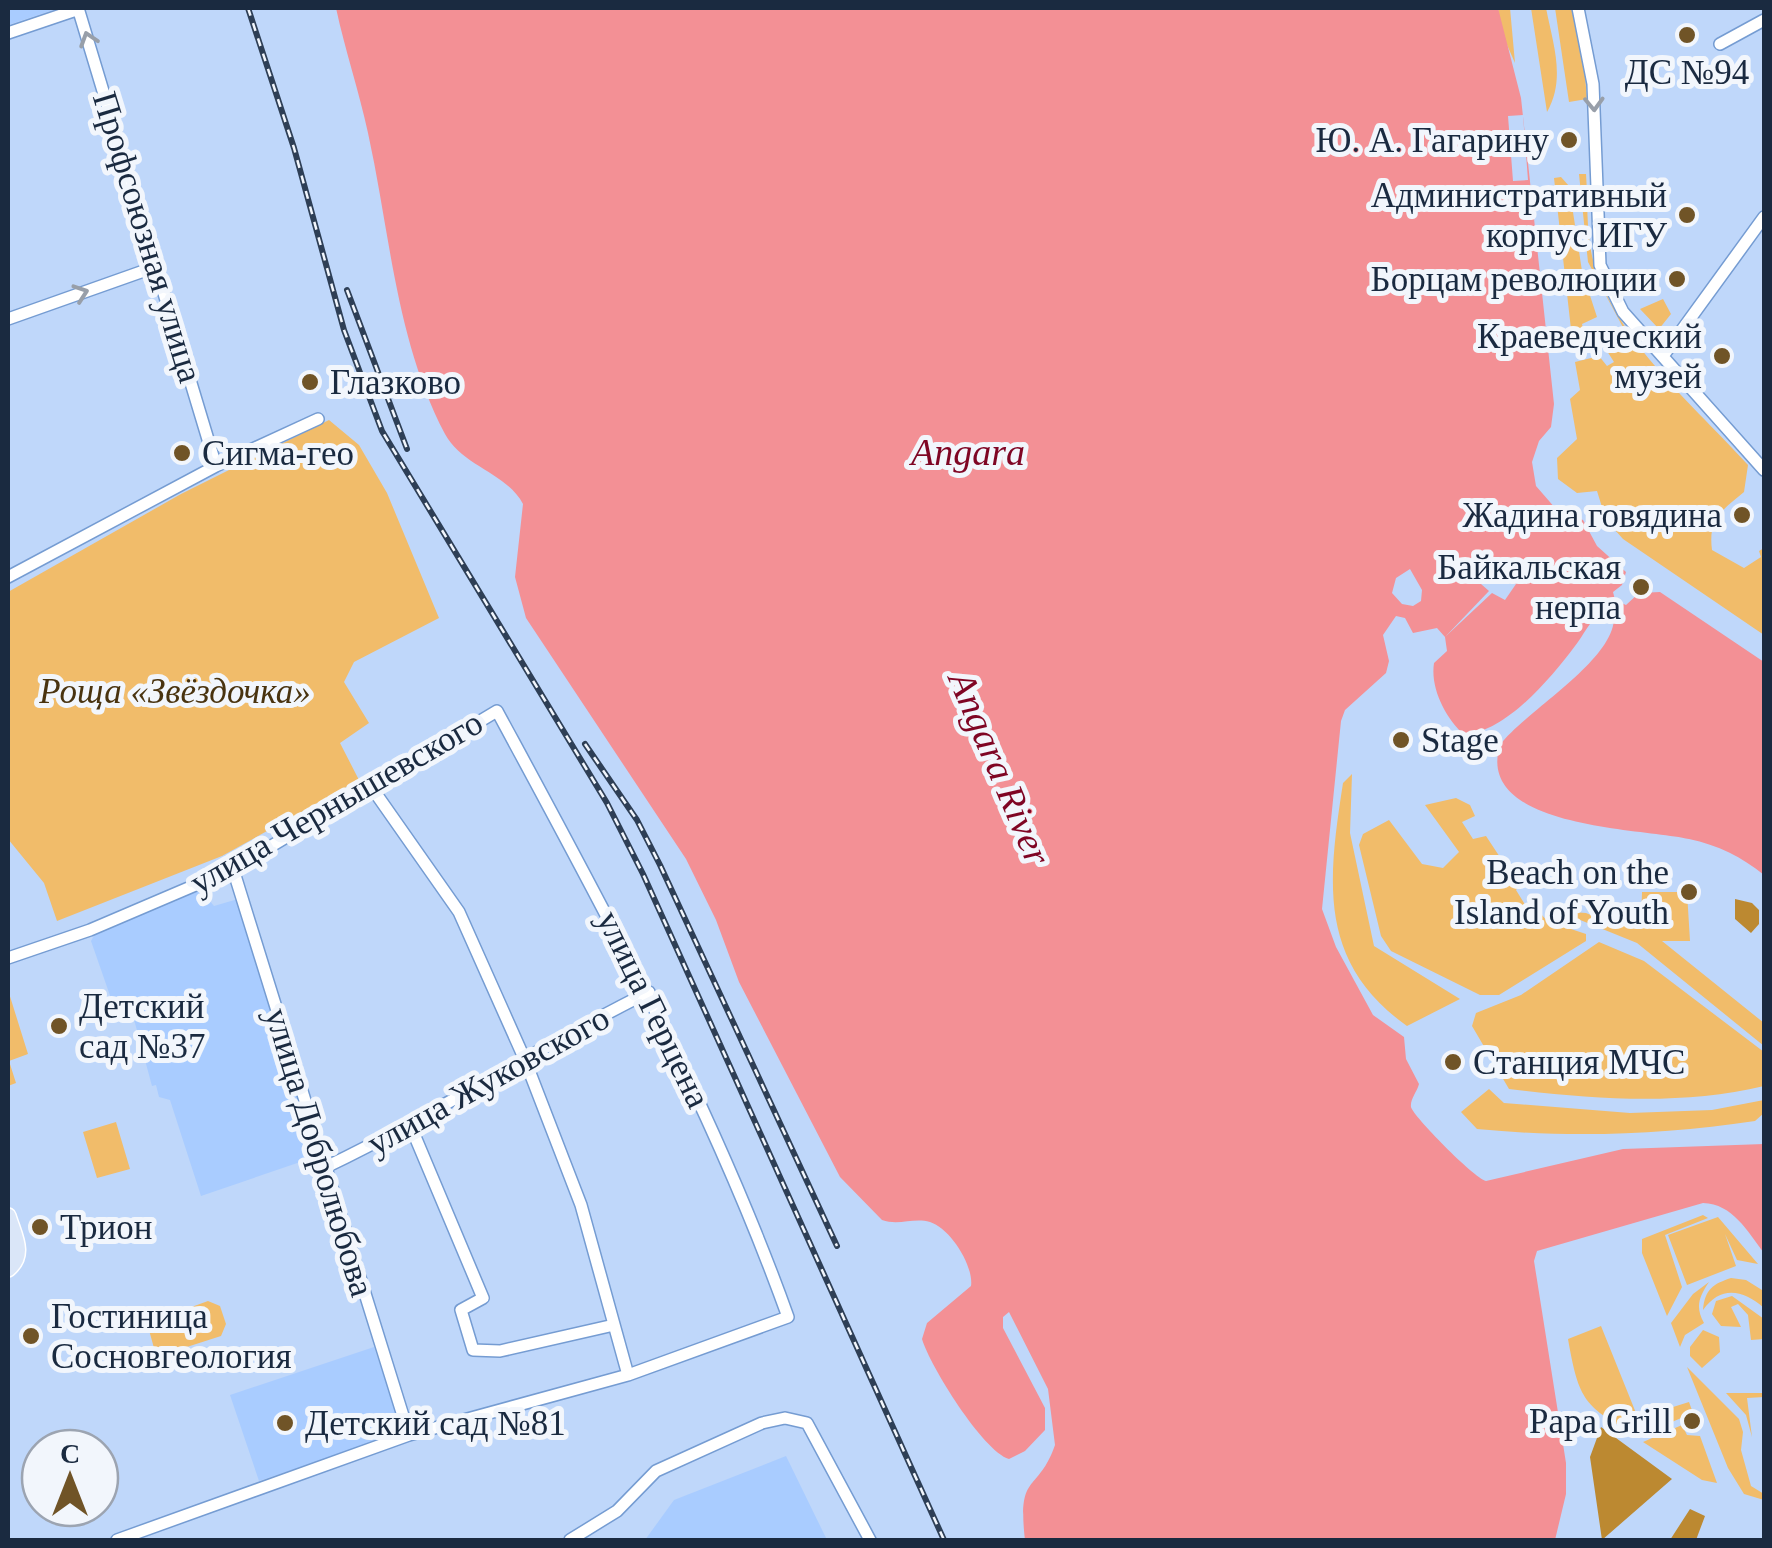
<svg xmlns="http://www.w3.org/2000/svg" width="1772" height="1548" viewBox="0 0 1772 1548" font-family="Georgia,serif">
  <style>
    .built { fill: #a9ccff }
    .green { fill: #f1bc6a }
    .forest { fill: #bc8931 }
    .water { fill: #f39095; fill-rule: evenodd }
    .pier { fill: #bfd7fa }
    .lines { fill: none; stroke-linecap: round; stroke-linejoin: round }
    .minor-casing { stroke: #759cd2; stroke-width: 14 }
    .major-casing { stroke: #fff; stroke-width: 18 }
    .minor { stroke: #fff; stroke-width: 11 }
    .major { stroke: #dae6f8; stroke-width: 15 }
    .rail-casing { stroke: #2e3f56; stroke-width: 6 }
    .rail { stroke: #f2f6fc; stroke-width: 2.5; stroke-dasharray: 8; stroke-linecap: butt }
    .oneway { stroke: #989fa9 }
    .poi-dot { fill: #705427; stroke: #f2f6fc; stroke-width: 4 }
    .labels { text-anchor: middle; stroke-width: 10; stroke-linejoin: round; paint-order: stroke }
    .poi-label { font-size: 35px; fill: #1a2a40; stroke: #f2f6fc; text-anchor: end }
    .street-label { font-size: 35px; fill: #1a2a40; stroke: #f2f6fc }
    .park-label { font-size: 35px; font-style: italic; fill: #49330f; stroke: #f2f6fc }
    .water-label { font-size: 38px; font-style: italic; fill: #7f0524; stroke: #f2f6fc }
  </style>
  <rect width="100%" height="100%" fill="#bfd7fa"/>
  <path class="built" d="M8 8H59L8 25Z
    M201 890 214 906 238 899 312 1136V1158L201 1196 170 1100 159 1097 156 1085 152 1086 132 1012 127 1013 124 1003 114 1007 91 941 96 932Z
    M374 1347 403 1433 259 1481 230 1395Z
    M786 1456 827 1540H645L674 1500Z"/>
  <path class="green" d="M1498 8H1510L1515 63 1500 29Z
    M1531 8H1546C1553 44 1566 79 1547 112Z
    M1555 8H1571L1583 52 1587 99 1569 102Z
    M1579 174H1586C1588 202 1586 234 1593 260 1616 341 1694 405 1748 465L1744 492C1721 511 1708 519 1712 550L1744 568 1761 557 1759 551 1764 548V635L1623 539 1606 520 1597 491 1577 493 1558 479 1557 458 1577 439 1570 399 1580 390 1575 362 1599 356 1607 366 1614 362 1607 351 1606 335 1613 331 1626 350 1633 346 1588 262Z
    M1561 177 1569 186 1582 271 1597 317 1582 324 1587 343 1573 347 1554 178Z
    M1663 299 1671 314 1659 329 1640 309Z
    M329 420 359 445 387 493 439 618 354 662 344 682 369 723 340 743 359 780 222 856 57 921 44 883 8 839V592L181 494Z
    M1352 774 1350 833 1374 946 1460 999 1407 1026C1317 962 1328 880 1343 783Z
    M1456 798 1470 805 1475 816 1462 822 1473 839 1486 836 1519 886 1516 890 1529 911 1537 909 1547 921 1586 934V941L1499 995H1480L1391 951 1381 936 1359 845 1363 834 1389 820 1422 864 1443 868 1459 852 1425 805Z
    M1642 892H1687L1690 941H1662L1764 1023V1046L1637 943 1558 911 1586 913 1617 926 1627 919 1641 928Z
    M1599 942 1644 961 1764 1052V1086C1680 1106 1594 1099 1509 1089L1472 1026 1476 1013 1521 995Z
    M8 990 28 1054 9 1061 16 1083 8 1086Z
    M1489 1089 1504 1103 1630 1113 1712 1110 1764 1100V1113L1755 1121C1661 1135 1571 1138 1477 1129L1461 1112Z
    M116 1122 130 1169 97 1178 83 1132Z
    M1703 1215 1708 1218 1665 1235 1682 1287 1667 1316 1642 1253V1239Z
    M1718 1217 1758 1264 1737 1260 1725 1234 1736 1266 1687 1285 1668 1235Z
    M1731 1278 1746 1280 1762 1290 1764 1308C1743 1290 1721 1285 1703 1310 1705 1289 1713 1284 1731 1278Z
    M1709 1282C1699 1297 1695 1307 1704 1323L1685 1335 1680 1347 1671 1323 1693 1294Z
    M1732 1296 1764 1319V1339L1751 1340 1748 1315 1738 1304 1731 1307 1741 1327 1721 1326 1712 1314 1716 1301Z
    M208 1301 220 1306 226 1324 221 1336 165 1354 154 1348 149 1330 153 1321Z
    M1601 1326 1638 1418 1689 1402 1693 1413 1639 1436C1584 1407 1579 1401 1568 1339Z
    M1703 1330 1719 1337 1720 1352 1702 1368 1690 1356V1347Z
    M1687 1367 1739 1419 1743 1432 1741 1450 1751 1486 1764 1494V1500L1744 1494 1728 1468Z
    M1726 1393H1764V1397L1747 1398 1752 1437 1746 1415Z
    M1682 1425 1687 1435 1700 1436 1717 1483 1702 1480 1643 1442Z"/>
  <path class="forest" d="M1735 899 1752 903 1759 910V924L1751 933 1735 919Z
    M1601 1427 1672 1479 1602 1540 1590 1457Z
    M1690 1509 1705 1516 1696 1540H1670Z"/>
  <path class="water" d="M336 8H1498L1521 98 1554 404 1551 427 1539 441 1532 462 1536 486 1556 509 1583 520 1597 546 1626 572 1622 585 1613 592 1615 600 1626 605 1639 593 1660 592 1764 662V875C1742 857 1718 845 1689 839 1643 828 1474 829 1500 745 1524 712 1616 660 1614 616L1606 611C1591 616 1585 634 1575 646 1550 679 1507 731 1464 735 1446 718 1430 689 1434 663L1447 651 1445 637 1437 628 1413 633 1405 618 1396 616 1383 635 1389 661 1386 673 1345 710 1341 721 1322 909 1336 947 1373 1015 1404 1037 1406 1059 1419 1084C1417 1092 1410 1099 1411 1107 1413 1116 1474 1178 1486 1181L1623 1149 1764 1144V1253C1747 1231 1733 1204 1703 1203L1537 1251 1534 1261 1566 1463V1494L1555 1540H1025C1017 1471 1038 1494 1055 1445L1048 1389 1009 1312 1003 1317V1328L1045 1408V1430L1025 1451 1009 1459C983 1451 930 1366 922 1339L927 1323 971 1286C974 1266 950 1228 930 1222 914 1217 899 1226 882 1220L840 1177 739 982 716 920 686 859 526 618 515 577 523 504C507 473 462 466 445 434 396 341 390 233 368 133 359 91 345 50 336 8ZM1410 569 1422 590 1421 601 1413 606 1402 604 1392 593 1396 578Z"/>
  <path class="pier" d="M1523 115 1528 180 1513 181 1508 116Z
    M1490 569 1516 584 1505 600 1492 593 1445 637 1489 591 1481 584Z"/>
  <g class="lines">
    <defs>
      <path id="minor" d="M78 8 216 466
        M1578 8 1593 84 1600 265 1623 312 1764 470
        M8 33 79 9
        M1720 44 1764 20
        M8 319 155 267
        M1663 356 1764 217
        M8 577 216 466 318 419
        M372 788 459 912 525 1060 581 1205 628 1375
        M233 869 409 1435
        M8 958 90 930 233 869 497 711C604 909 712 1105 788 1317L628 1375 409 1435 117 1540
        M411 1127 483 1298 461 1310 473 1350 500 1351 614 1325
        M326 1167C437 1114 539 1046 649 992
        M570 1540 617 1511 656 1471 762 1423 785 1418 807 1423 870 1540"/>
      <path id="major" d="M8 1216C14 1236 26 1254 8 1269"/>
    </defs>
    <use href="#minor" class="minor-casing"/>
    <use href="#major" class="major-casing"/>
    <use href="#minor" class="minor"/>
    <use href="#major" class="major"/>
    <defs>
      <path id="rail" d="M248 8 294 148 344 330 382 431 607 803 643 874 944 1540
        M347 290 407 449
        M585 744 637 820 660 865 837 1246"/>
    </defs>
    <use href="#rail" class="rail-casing"/>
    <use href="#rail" class="rail"/>
  </g>
  <defs><path id="oneway-chevron" d="M-2-3.5L2.5 0L-2 3.5" fill="none" stroke-width="1.6" stroke-linecap="round" stroke-linejoin="round" transform="scale(2.5)"/></defs>
  <g class="oneway">
    <use href="#oneway-chevron" transform="translate(88 39) rotate(-108)"/>
    <use href="#oneway-chevron" transform="translate(1594 104) rotate(88)"/>
    <use href="#oneway-chevron" transform="translate(81 293) rotate(-19)"/>
  </g>
  <g class="poi-dot">
    <circle cx="1687" cy="35" r="10"/>
    <circle cx="1569" cy="140" r="10"/>
    <circle cx="1687" cy="215" r="10"/>
    <circle cx="1677" cy="279" r="10"/>
    <circle cx="1722" cy="356" r="10"/>
    <circle cx="310" cy="382" r="10"/>
    <circle cx="182" cy="453" r="10"/>
    <circle cx="1742" cy="515" r="10"/>
    <circle cx="1641" cy="587" r="10"/>
    <circle cx="1401" cy="740" r="10"/>
    <circle cx="1689" cy="892" r="10"/>
    <circle cx="59" cy="1026" r="10"/>
    <circle cx="1453" cy="1062" r="10"/>
    <circle cx="40" cy="1227" r="10"/>
    <circle cx="31" cy="1336" r="10"/>
    <circle cx="1692" cy="1421" r="10"/>
    <circle cx="285" cy="1423" r="10"/>
  </g>
  <g class="labels">
    <g class="poi-label">
      <text x="1687" y="84" text-anchor="middle">ДС №94</text>
      <text x="1549" y="152">Ю. А. Гагарину</text>
      <text x="1667" y="207">Административный<tspan x="1667" dy="40">корпус ИГУ</tspan></text>
      <text x="1657" y="291">Борцам революции</text>
      <text x="1702" y="348">Краеведческий<tspan x="1702" dy="40">музей</tspan></text>
      <text x="330" y="394" text-anchor="start">Глазково</text>
      <text x="202" y="465" text-anchor="start">Сигма-гео</text>
      <text x="1722" y="527">Жадина говядина</text>
      <text x="1621" y="579">Байкальская<tspan x="1621" dy="40">нерпа</tspan></text>
      <text x="1421" y="752" text-anchor="start">Stage</text>
      <text x="1669" y="884">Beach on the<tspan x="1669" dy="40">Island of Youth</tspan></text>
      <text x="79" y="1018" text-anchor="start">Детский<tspan x="79" dy="40">сад №37</tspan></text>
      <text x="1473" y="1074" text-anchor="start">Станция МЧС</text>
      <text x="60" y="1239" text-anchor="start">Трион</text>
      <text x="51" y="1328" text-anchor="start">Гостиница<tspan x="51" dy="40">Сосновгеология</tspan></text>
      <text x="1672" y="1433">Papa Grill</text>
      <text x="305" y="1435" text-anchor="start">Детский сад №81</text>
    </g>
    <g class="street-label">
      <text transform="translate(148 237) rotate(73)" y="12">Профсоюзная улица</text>
      <text transform="translate(336 802) rotate(-30)" y="12">улица Чернышевского</text>
      <text transform="translate(654 1009) rotate(64)" y="12">улица Герцена</text>
      <text transform="translate(488 1080) rotate(-29)" y="12">улица Жуковского</text>
      <text transform="translate(320 1152) rotate(73)" y="12">улица Добролюбова</text>
    </g>
    <g class="park-label">
      <text x="175" y="703">Роща «Звёздочка»</text>
    </g>
    <g class="water-label">
      <text x="968" y="465">Angara</text>
      <text transform="translate(1000 768) rotate(67)" y="13">Angara River</text>
    </g>
  </g>
  <rect width="1772" height="1548" fill="none" stroke="#1a2a40" stroke-width="20"/>
  <g transform="translate(70 1478)"><circle r="48" fill="#f2f6fc" stroke="#9ca4b1" stroke-width="2.5"/>
  <path d="M0-8L18 38L0 25L-18 38Z" fill="#705427"/>
  <text y="-15" font-size="28" font-weight="bold" text-anchor="middle" fill="#1a2a40">С</text>
  </g>
</svg>
